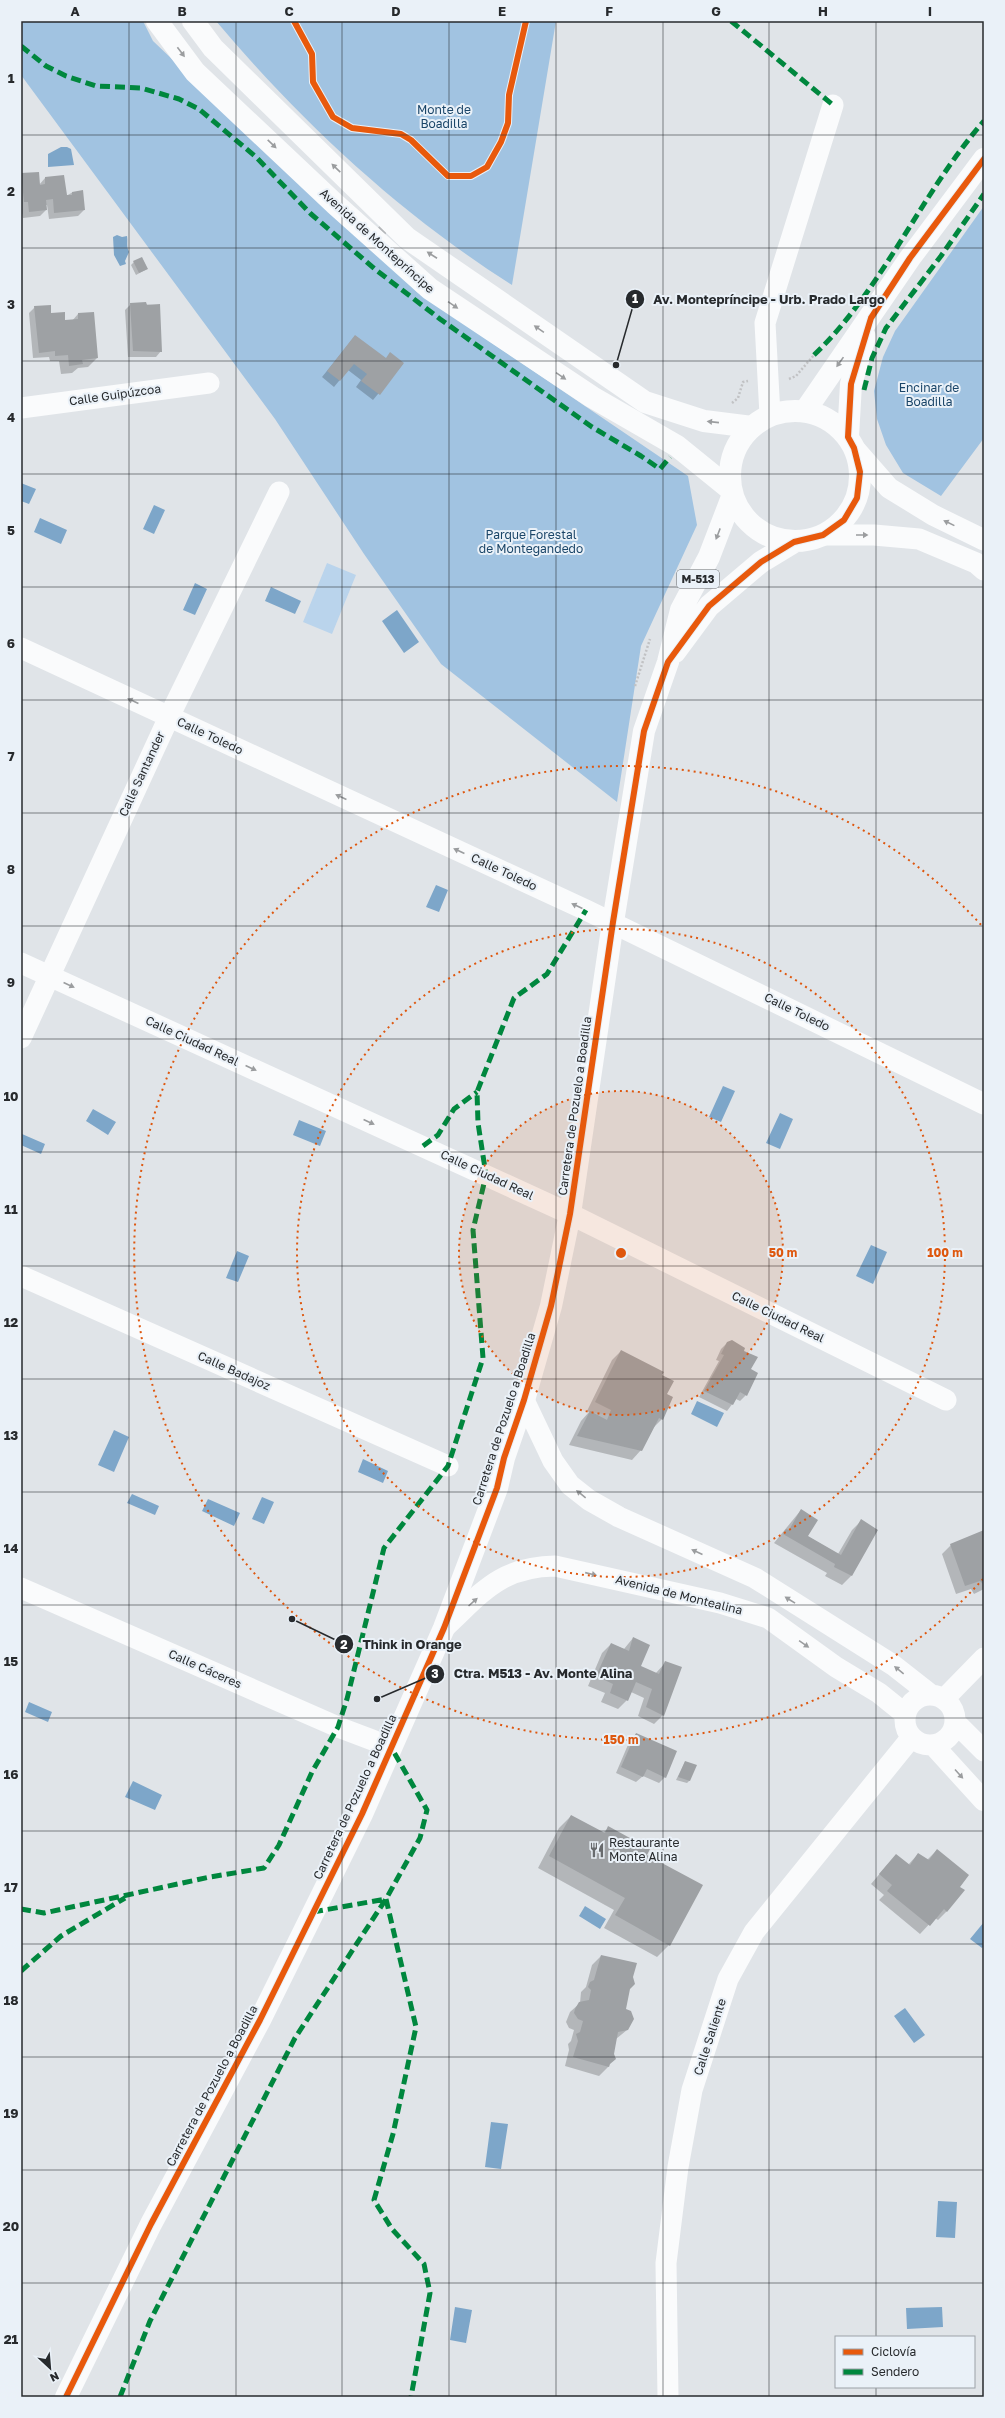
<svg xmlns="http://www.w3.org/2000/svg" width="1005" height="2418" viewBox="0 0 1005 2418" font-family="'Golos Text',sans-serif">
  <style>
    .green { fill: #bad4ec }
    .forest { fill: #a1c3e1 }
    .water { fill: #7da6c9 }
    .shadow { fill: #0003 }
    .building { fill: #9ea1a4 }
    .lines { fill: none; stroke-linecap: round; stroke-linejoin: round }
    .path { stroke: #c1c2c4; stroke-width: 2.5; stroke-dasharray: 2 2; stroke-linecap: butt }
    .minor { stroke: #fafbfc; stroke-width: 21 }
    .tertiary { stroke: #fafbfc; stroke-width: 22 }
    .primary { stroke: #fafbfc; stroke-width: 22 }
    .quiet { stroke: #00873e; stroke-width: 5; stroke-dasharray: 10 5; stroke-linecap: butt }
    .cycleway-casing { stroke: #eaf1f8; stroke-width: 8 }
    .cycleway { stroke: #e8590c; stroke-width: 6 }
    .oneway { fill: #9b9d9f }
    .grid { fill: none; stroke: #272a2d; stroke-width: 1; stroke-opacity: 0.55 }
    .ring { fill: none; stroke: #de570e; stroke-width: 2; stroke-dasharray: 2 4 }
    .labels { text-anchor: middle; stroke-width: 4; stroke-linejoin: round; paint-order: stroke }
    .shield { fill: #eaf1f8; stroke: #62666a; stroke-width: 1 }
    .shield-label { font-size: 11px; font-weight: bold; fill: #272a2d }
    .park-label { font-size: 12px; fill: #1a4568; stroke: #eaf1f8 }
    .street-label { font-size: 12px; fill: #272a2d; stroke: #eaf1f8 }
    .poi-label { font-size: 12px; fill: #272a2d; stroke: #eaf1f8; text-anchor: start }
    .centre { fill: #de570e; stroke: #eaf1f8; stroke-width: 2 }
    .ring-label { font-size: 12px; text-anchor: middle; font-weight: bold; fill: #de570e; stroke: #eaf1f8; stroke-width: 4; stroke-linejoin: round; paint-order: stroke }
    .leader { fill: none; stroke: #272a2d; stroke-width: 1.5 }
    .callout-dot { fill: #272a2d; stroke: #eaf1f8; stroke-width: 1.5 }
    .mark-label { font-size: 12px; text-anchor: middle; font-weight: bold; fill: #fff }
    .callout-label { font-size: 13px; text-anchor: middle; font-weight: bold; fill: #272a2d; stroke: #eaf1f8; stroke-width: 4; stroke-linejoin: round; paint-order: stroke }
    .neatline { fill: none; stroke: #272a2d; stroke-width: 1.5 }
    .grid-label { font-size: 13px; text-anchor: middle; font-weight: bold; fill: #272a2d }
  </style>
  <rect width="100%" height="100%" fill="#e0e4e8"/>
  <path class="green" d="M327 563 356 575 332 634 303 622Z"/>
  <path class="forest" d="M21 21H143L153 41 417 292 688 476 697 525 641 646 617 802 441 664 364 554 275 419 21 75Z
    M216 21H556L512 285C400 214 301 122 216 21Z
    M984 206V438L941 496 903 473 886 445 877 419 874 391 883 357 895 331Z"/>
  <path class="water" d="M61 147H67L71 149 74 165 48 167V154Z
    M117 235 122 237 127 236C128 242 126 246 129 252L125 261 126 264 120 266 114 255 113 237Z
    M21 483 36 489 29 504 21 501Z
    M154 505 165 510 154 534 143 529Z
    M40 518 67 530 61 544 34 532Z
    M195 583 207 589 195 615 183 610Z
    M271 587 301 601 295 614 265 601Z
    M397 610 419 642 404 653 382 621Z
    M436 885 448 890 439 912 426 907Z
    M723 1086 735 1091 721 1122 709 1117Z
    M93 1109 116 1122 108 1135 86 1121Z
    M780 1113 793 1119 780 1149 766 1143Z
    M299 1120 326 1131 320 1146 293 1135Z
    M22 1134 45 1144 41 1154 21 1145Z
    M871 1245 887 1252 873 1284 856 1276Z
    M237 1251 249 1256 238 1282 226 1278Z
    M697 1401 724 1413 717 1427 691 1414Z
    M114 1430 129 1437 114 1472 98 1465Z
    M363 1459 388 1471 383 1483 358 1472Z
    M132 1494 159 1506 155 1515 127 1503Z
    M262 1497 274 1502 264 1524 252 1519Z
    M208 1499 240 1513 234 1526 202 1511Z
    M29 1702 52 1712 48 1722 25 1712Z
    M133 1781 162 1795 155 1810 125 1797Z
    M585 1906 606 1919 600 1929 579 1916Z
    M984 1922V1946L982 1948 970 1939Z
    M905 2008 925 2035 914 2043 894 2016Z
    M491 2122 508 2124 501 2169 485 2167Z
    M938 2201 957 2202 955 2238 936 2237Z
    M455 2307 472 2310 466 2343 450 2340Z
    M942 2307 943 2327 907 2329 906 2308Z"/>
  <path class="shadow" d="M22 174 39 185 45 178 66 196 73 192 84 210 78 216 49 219 47 205H45L46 210 40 216 23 218 21 208Z
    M380 225 388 230 385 235 378 228Z
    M134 262 147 269 136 275 131 265Z
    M131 304 159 305 161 351 156 357H128L125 310Z
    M35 307 64 321H72L78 314 97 358 88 367 78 368 72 373 61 374 59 361H50L49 357 33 358 29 313Z
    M355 336 385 359 403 364 373 400 356 387 361 380 348 370 334 387 322 377Z
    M727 1343 743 1351 750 1369 746 1395 740 1401 736 1399 727 1411 699 1397 719 1361 716 1360 721 1349Z
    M621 1351 660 1376 665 1394 662 1419 653 1428 641 1450 632 1460 569 1445 581 1421 589 1412 587 1411 612 1360Z
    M801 1510 807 1536 838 1554 852 1530 861 1521 877 1530 851 1576 842 1585 825 1576 827 1573 774 1543Z
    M984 1531V1589L974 1594 971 1589 956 1594 942 1554 951 1545Z
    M633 1638 639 1667 655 1674 666 1662 663 1715 654 1724 638 1716 644 1698 631 1692 627 1700 618 1709 601 1702 605 1693 588 1686 602 1653 611 1644 624 1649Z
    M636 1734 665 1777 659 1783 643 1776 636 1782 616 1773 630 1740Z
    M685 1762 690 1780 687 1783 676 1780Z
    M571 1816 603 1833 608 1828 645 1855 669 1945 657 1957 604 1928 614 1910 538 1868 559 1828Z
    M937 1850 947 1911 938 1920 935 1918 920 1934 879 1900 884 1895 871 1884 888 1864 908 1865 918 1854 927 1860Z
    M601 1956 629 1989 625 2009 627 2030 616 2039 608 2067 599 2076 565 2066 569 2050 568 2044 571 2041 574 2030 569 2028 566 2022 570 2012 580 2003 581 1992 586 1987 592 1965Z"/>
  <path class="building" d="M39 172 40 185 45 184V177L64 175 67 195H72V192L83 190 85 210 54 213 53 199 46 200 47 210 29 212 28 202H24L21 173Z
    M142 257 148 269 139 273 133 261Z
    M146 302 147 305 160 304 162 352 133 351 130 303Z
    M51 305V313L65 312V320L78 319V313L94 312 98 358 82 360 83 364 69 366 68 355 55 356V351L39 353 34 306Z
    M355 335 386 358 390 352 404 363 380 395 361 381 367 374 354 364 340 381 327 371Z
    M732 1340 745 1348 744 1351 758 1357 751 1369 758 1373 747 1396 740 1392 733 1405 704 1391 724 1355 721 1354 727 1342Z
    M621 1350 664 1372 662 1375 674 1381 667 1394 673 1397 663 1420 659 1418 642 1451 577 1436 590 1411 607 1420 611 1410 595 1402Z
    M801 1509 818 1520 808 1536 841 1555 861 1519 878 1530 852 1576 834 1567 835 1564 783 1534 786 1529 789 1530Z
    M984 1530V1585L980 1581 965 1586 950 1544Z
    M633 1637 650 1645 641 1666 659 1674 665 1661 682 1667 664 1716 646 1707 652 1689 636 1682 628 1701 610 1693 613 1684 596 1676 611 1643 629 1651Z
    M636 1733 677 1751 666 1778 647 1769 643 1777 621 1767Z
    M685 1761 697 1765 690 1781 678 1777Z
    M571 1815 605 1833 608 1826 650 1849 647 1855 703 1885 670 1946 615 1915 625 1898 549 1856Z
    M937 1849 969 1875 960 1887 965 1890 947 1912 944 1909 930 1926 887 1891 892 1885 879 1874 896 1854 910 1865 918 1853 929 1860Z
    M601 1955 637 1963 633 1977 635 1984 630 1989 626 2009 631 2011 634 2019 628 2030 618 2032 614 2054 616 2059 610 2064 609 2067 573 2057 578 2041 576 2034 580 2032 583 2021 578 2019 574 2013 575 2009 579 2002 589 2000 591 1990 588 1987 590 1982 594 1980Z"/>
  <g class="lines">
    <path class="path" d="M789 379 796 376 814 355
      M732 403 738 398 743 382 748 381
      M635 686 650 639"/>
    <path class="minor" d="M21 408 209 383
      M770 415 765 323 833 105
      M854 448 889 488 933 515 984 540
      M823 535H874L919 539 976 563 984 570
      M21 648 586 910 984 1104
      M21 963 570 1214 946 1400
      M21 1038 169 717 279 492
      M21 1276 448 1466
      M524 1400 553 1461 570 1485 589 1500 619 1517 755 1578 893 1665 930 1694
      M21 1588 338 1727 391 1747
      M444 1628C482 1593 499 1567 555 1566L720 1603 768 1618 836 1667 879 1693 905 1714
      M905 1720a25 25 0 1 1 50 0a25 25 0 1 1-50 0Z
      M944 1699 984 1658
      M956 1723 984 1751
      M934 1746 984 1801
      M668 2397 666 2263 678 2167 692 2090 728 1979 754 1932 911 1738"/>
    <path class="tertiary" d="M157 21 195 72 335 204 430 289 592 397 677 446 730 489
      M193 21 213 48 407 238 645 402 704 421 752 427"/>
    <path class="primary" d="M805 411 910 258 984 159
      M730 476a65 65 0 1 1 130 0a65 65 0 1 1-130 0Z
      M848 437 851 384 865 337
      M675 652 709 606 761 562 794 542
      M66 2397 151 2224 260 2020 362 1814 444 1628 497 1488 504 1458 524 1400 551 1306 570 1214 613 922 644 731 668 662 681 610 709 557 732 497"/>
    <path class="quiet" d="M731 21 833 105
      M21 46 46 66 66 76 96 86 141 88 179 99 199 109 256 157 311 214 376 270 440 319 592 427 641 456 660 469 670 457
      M814 355C883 289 921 193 984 121
      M864 390 872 358 886 328 941 256 984 194
      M423 1146 438 1135 454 1109 477 1092
      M386 1899 416 2027 393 2134 374 2200 392 2229 424 2264 430 2293 411 2397
      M21 1909 44 1913 210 1877 264 1868 279 1845 312 1772 338 1727 347 1699 384 1548 448 1466 483 1358 473 1230 486 1175 478 1123 477 1092 514 998 547 974 586 910
      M313 1912 386 1899
      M21 1971 61 1936 125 1898
      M120 2397 150 2321 295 2038 386 1899 420 1838 427 1810 391 1747"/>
    <defs>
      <path id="cycleway" d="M294 21 312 54 313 82 333 117 352 128 401 134 411 140 448 176H471L487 167 501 142 508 123 509 95 526 21
        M66 2397 151 2224 260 2020 362 1814 444 1628 497 1488 504 1458 524 1400 551 1306 570 1214 613 922 644 731 668 662 709 606 761 562 794 542 823 535 844 520 857 498 860 472 854 448 848 437 851 384 871 318 910 258 984 159"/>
    </defs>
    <use href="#cycleway" class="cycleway-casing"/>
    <use href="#cycleway" class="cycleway"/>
  </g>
  <defs><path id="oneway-solid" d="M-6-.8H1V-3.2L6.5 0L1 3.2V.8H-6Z"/></defs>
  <g class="oneway">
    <use href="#oneway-solid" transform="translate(181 52) rotate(53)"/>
    <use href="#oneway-solid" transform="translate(272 144) rotate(44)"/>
    <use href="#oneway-solid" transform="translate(336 168) rotate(-136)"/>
    <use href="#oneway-solid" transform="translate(432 255) rotate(-147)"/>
    <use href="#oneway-solid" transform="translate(453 305) rotate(34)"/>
    <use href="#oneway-solid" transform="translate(539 329) rotate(-145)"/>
    <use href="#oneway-solid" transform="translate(840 362) rotate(125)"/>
    <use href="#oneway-solid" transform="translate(561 376) rotate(34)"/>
    <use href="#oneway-solid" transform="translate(713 422) rotate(-174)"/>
    <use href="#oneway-solid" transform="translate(949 523) rotate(-154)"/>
    <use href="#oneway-solid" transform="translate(718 534) rotate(111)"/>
    <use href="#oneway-solid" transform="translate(862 535)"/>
    <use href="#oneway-solid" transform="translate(133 701) rotate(-155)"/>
    <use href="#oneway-solid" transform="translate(341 797) rotate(-155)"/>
    <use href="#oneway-solid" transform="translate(459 851) rotate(-155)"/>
    <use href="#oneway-solid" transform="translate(577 906) rotate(-155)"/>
    <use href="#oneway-solid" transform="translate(69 985) rotate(25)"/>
    <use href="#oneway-solid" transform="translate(251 1068) rotate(25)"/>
    <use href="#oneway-solid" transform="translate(369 1122) rotate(25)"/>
    <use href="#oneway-solid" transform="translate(581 1494) rotate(-141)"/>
    <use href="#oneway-solid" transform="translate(697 1552) rotate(-156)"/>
    <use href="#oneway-solid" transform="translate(591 1574) rotate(13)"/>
    <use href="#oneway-solid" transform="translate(790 1600) rotate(-148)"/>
    <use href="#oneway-solid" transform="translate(473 1602) rotate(-42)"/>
    <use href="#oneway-solid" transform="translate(804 1644) rotate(35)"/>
    <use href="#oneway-solid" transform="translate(899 1670) rotate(-141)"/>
    <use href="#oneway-solid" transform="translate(959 1774) rotate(48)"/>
  </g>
  <path class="grid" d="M129 21V2397M236 21V2397M342 21V2397M449 21V2397M556 21V2397M663 21V2397M769 21V2397M876 21V2337M21 135H984M21 248H984M21 361H984M21 474H984M21 587H984M21 700H984M21 813H984M21 926H984M21 1039H984M21 1152H984M21 1266H984M21 1379H984M21 1492H984M21 1605H984M21 1718H984M21 1831H984M21 1944H984M21 2057H984M21 2170H984M21 2283H984M876 2387V2397"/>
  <circle cx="621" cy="1253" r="162" fill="#de570e" fill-opacity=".12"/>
  <g class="ring">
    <circle cx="621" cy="1253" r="162"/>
    <circle cx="621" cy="1253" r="324"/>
    <path d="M983 1579A487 487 0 1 1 983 927"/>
  </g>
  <defs>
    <symbol id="restaurant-bare" viewBox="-9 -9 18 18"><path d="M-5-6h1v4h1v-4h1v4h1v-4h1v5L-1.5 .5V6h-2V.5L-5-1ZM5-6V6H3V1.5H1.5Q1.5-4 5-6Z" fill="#686b6e" stroke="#eaf1f8" stroke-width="2.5" paint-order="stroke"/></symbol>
  </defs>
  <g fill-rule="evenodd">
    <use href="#restaurant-bare" x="586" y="1839" width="22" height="22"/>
  </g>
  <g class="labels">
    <rect class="shield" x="677" y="570" width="42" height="18" rx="3"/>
    <g class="shield-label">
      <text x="698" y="583">M-513</text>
    </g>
    <g class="park-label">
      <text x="444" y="114">Monte de<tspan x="444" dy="14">Boadilla</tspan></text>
      <text x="929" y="392">Encinar de<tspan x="929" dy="14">Boadilla</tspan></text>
      <text x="531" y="539">Parque Forestal<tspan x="531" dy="14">de Montegandedo</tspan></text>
    </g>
    <g class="street-label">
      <text transform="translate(377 241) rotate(42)" y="4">Avenida de Montepríncipe</text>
      <text transform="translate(115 395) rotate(-8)" y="4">Calle Guipúzcoa</text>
      <text transform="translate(210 736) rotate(25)" y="4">Calle Toledo</text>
      <text transform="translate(142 774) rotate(-65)" y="4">Calle Santander</text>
      <text transform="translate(504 872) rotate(25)" y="4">Calle Toledo</text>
      <text transform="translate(797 1012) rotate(26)" y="4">Calle Toledo</text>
      <text transform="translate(192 1041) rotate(25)" y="4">Calle Ciudad Real</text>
      <text transform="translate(575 1106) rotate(-82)" y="4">Carretera de Pozuelo a Boadilla</text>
      <text transform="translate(487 1175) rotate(25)" y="4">Calle Ciudad Real</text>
      <text transform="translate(778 1317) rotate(26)" y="4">Calle Ciudad Real</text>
      <text transform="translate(234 1371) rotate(24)" y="4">Calle Badajoz</text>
      <text transform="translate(504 1419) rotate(-72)" y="4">Carretera de Pozuelo a Boadilla</text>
      <text transform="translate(679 1595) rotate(14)" y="4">Avenida de Montealina</text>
      <text transform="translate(205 1669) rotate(24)" y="4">Calle Cáceres</text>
      <text transform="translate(355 1797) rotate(-65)" y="4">Carretera de Pozuelo a Boadilla</text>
      <text transform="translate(710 2037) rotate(-72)" y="4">Calle Saliente</text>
      <text transform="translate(212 2086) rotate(-62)" y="4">Carretera de Pozuelo a Boadilla</text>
    </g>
    <g class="poi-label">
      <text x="609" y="1847">Restaurante<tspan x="609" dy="14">Monte Alina</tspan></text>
    </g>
  </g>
  <circle cx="621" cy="1253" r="6" class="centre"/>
  <g class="ring-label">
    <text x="783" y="1257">50 m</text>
    <text x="945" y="1257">100 m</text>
    <text x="621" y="1744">150 m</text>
  </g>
  <path class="leader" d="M616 365L635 299M292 1619L344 1644M377 1699L435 1674"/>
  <g class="callout-dot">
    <circle cx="616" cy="365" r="4"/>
    <circle cx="292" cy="1619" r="4"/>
    <circle cx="377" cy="1699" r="4"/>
    <circle cx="635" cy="299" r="10"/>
    <circle cx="344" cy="1644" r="10"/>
    <circle cx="435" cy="1674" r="10"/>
  </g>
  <g class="mark-label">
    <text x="635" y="303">1</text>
    <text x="344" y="1649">2</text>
    <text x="435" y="1678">3</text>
  </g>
  <g class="callout-label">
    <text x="769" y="304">Av. Montepríncipe - Urb. Prado Largo</text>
    <text x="412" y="1649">Think in Orange</text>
    <text x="543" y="1678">Ctra. M513 - Av. Monte Alina</text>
  </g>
  <rect width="1005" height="2418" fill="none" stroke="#eaf1f8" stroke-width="44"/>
  <rect x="835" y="2336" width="140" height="52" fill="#eaf1f8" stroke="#9ca1a7"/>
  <rect x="843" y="2349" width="20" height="6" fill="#e8590c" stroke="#9ca1a7"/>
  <text x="871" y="2356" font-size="12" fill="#272a2d">Ciclovía</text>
  <rect x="843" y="2369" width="20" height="6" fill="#00873e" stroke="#9ca1a7"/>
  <text x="871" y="2376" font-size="12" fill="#272a2d">Sendero</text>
  <g transform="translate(50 2368) rotate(154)" stroke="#eaf1f8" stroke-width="3" paint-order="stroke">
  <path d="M0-3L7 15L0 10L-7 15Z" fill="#272a2d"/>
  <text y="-6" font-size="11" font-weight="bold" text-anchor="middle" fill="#272a2d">N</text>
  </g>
  <rect x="22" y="22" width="961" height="2374" class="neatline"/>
  <g class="grid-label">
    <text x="75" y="16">A</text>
    <text x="182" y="16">B</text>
    <text x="289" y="16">C</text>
    <text x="396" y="16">D</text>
    <text x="502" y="16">E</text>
    <text x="609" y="16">F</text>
    <text x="716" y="16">G</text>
    <text x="823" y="16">H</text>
    <text x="930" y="16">I</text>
    <text x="11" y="83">1</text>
    <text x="11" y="196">2</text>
    <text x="11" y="309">3</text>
    <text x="11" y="422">4</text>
    <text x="11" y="535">5</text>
    <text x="11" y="648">6</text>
    <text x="11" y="761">7</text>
    <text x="11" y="874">8</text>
    <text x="11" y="987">9</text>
    <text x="11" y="1101">10</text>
    <text x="11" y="1214">11</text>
    <text x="11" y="1327">12</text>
    <text x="11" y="1440">13</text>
    <text x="11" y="1553">14</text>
    <text x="11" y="1666">15</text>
    <text x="11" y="1779">16</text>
    <text x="11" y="1892">17</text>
    <text x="11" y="2005">18</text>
    <text x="11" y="2118">19</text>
    <text x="11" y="2231">20</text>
    <text x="11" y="2344">21</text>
  </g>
</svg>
